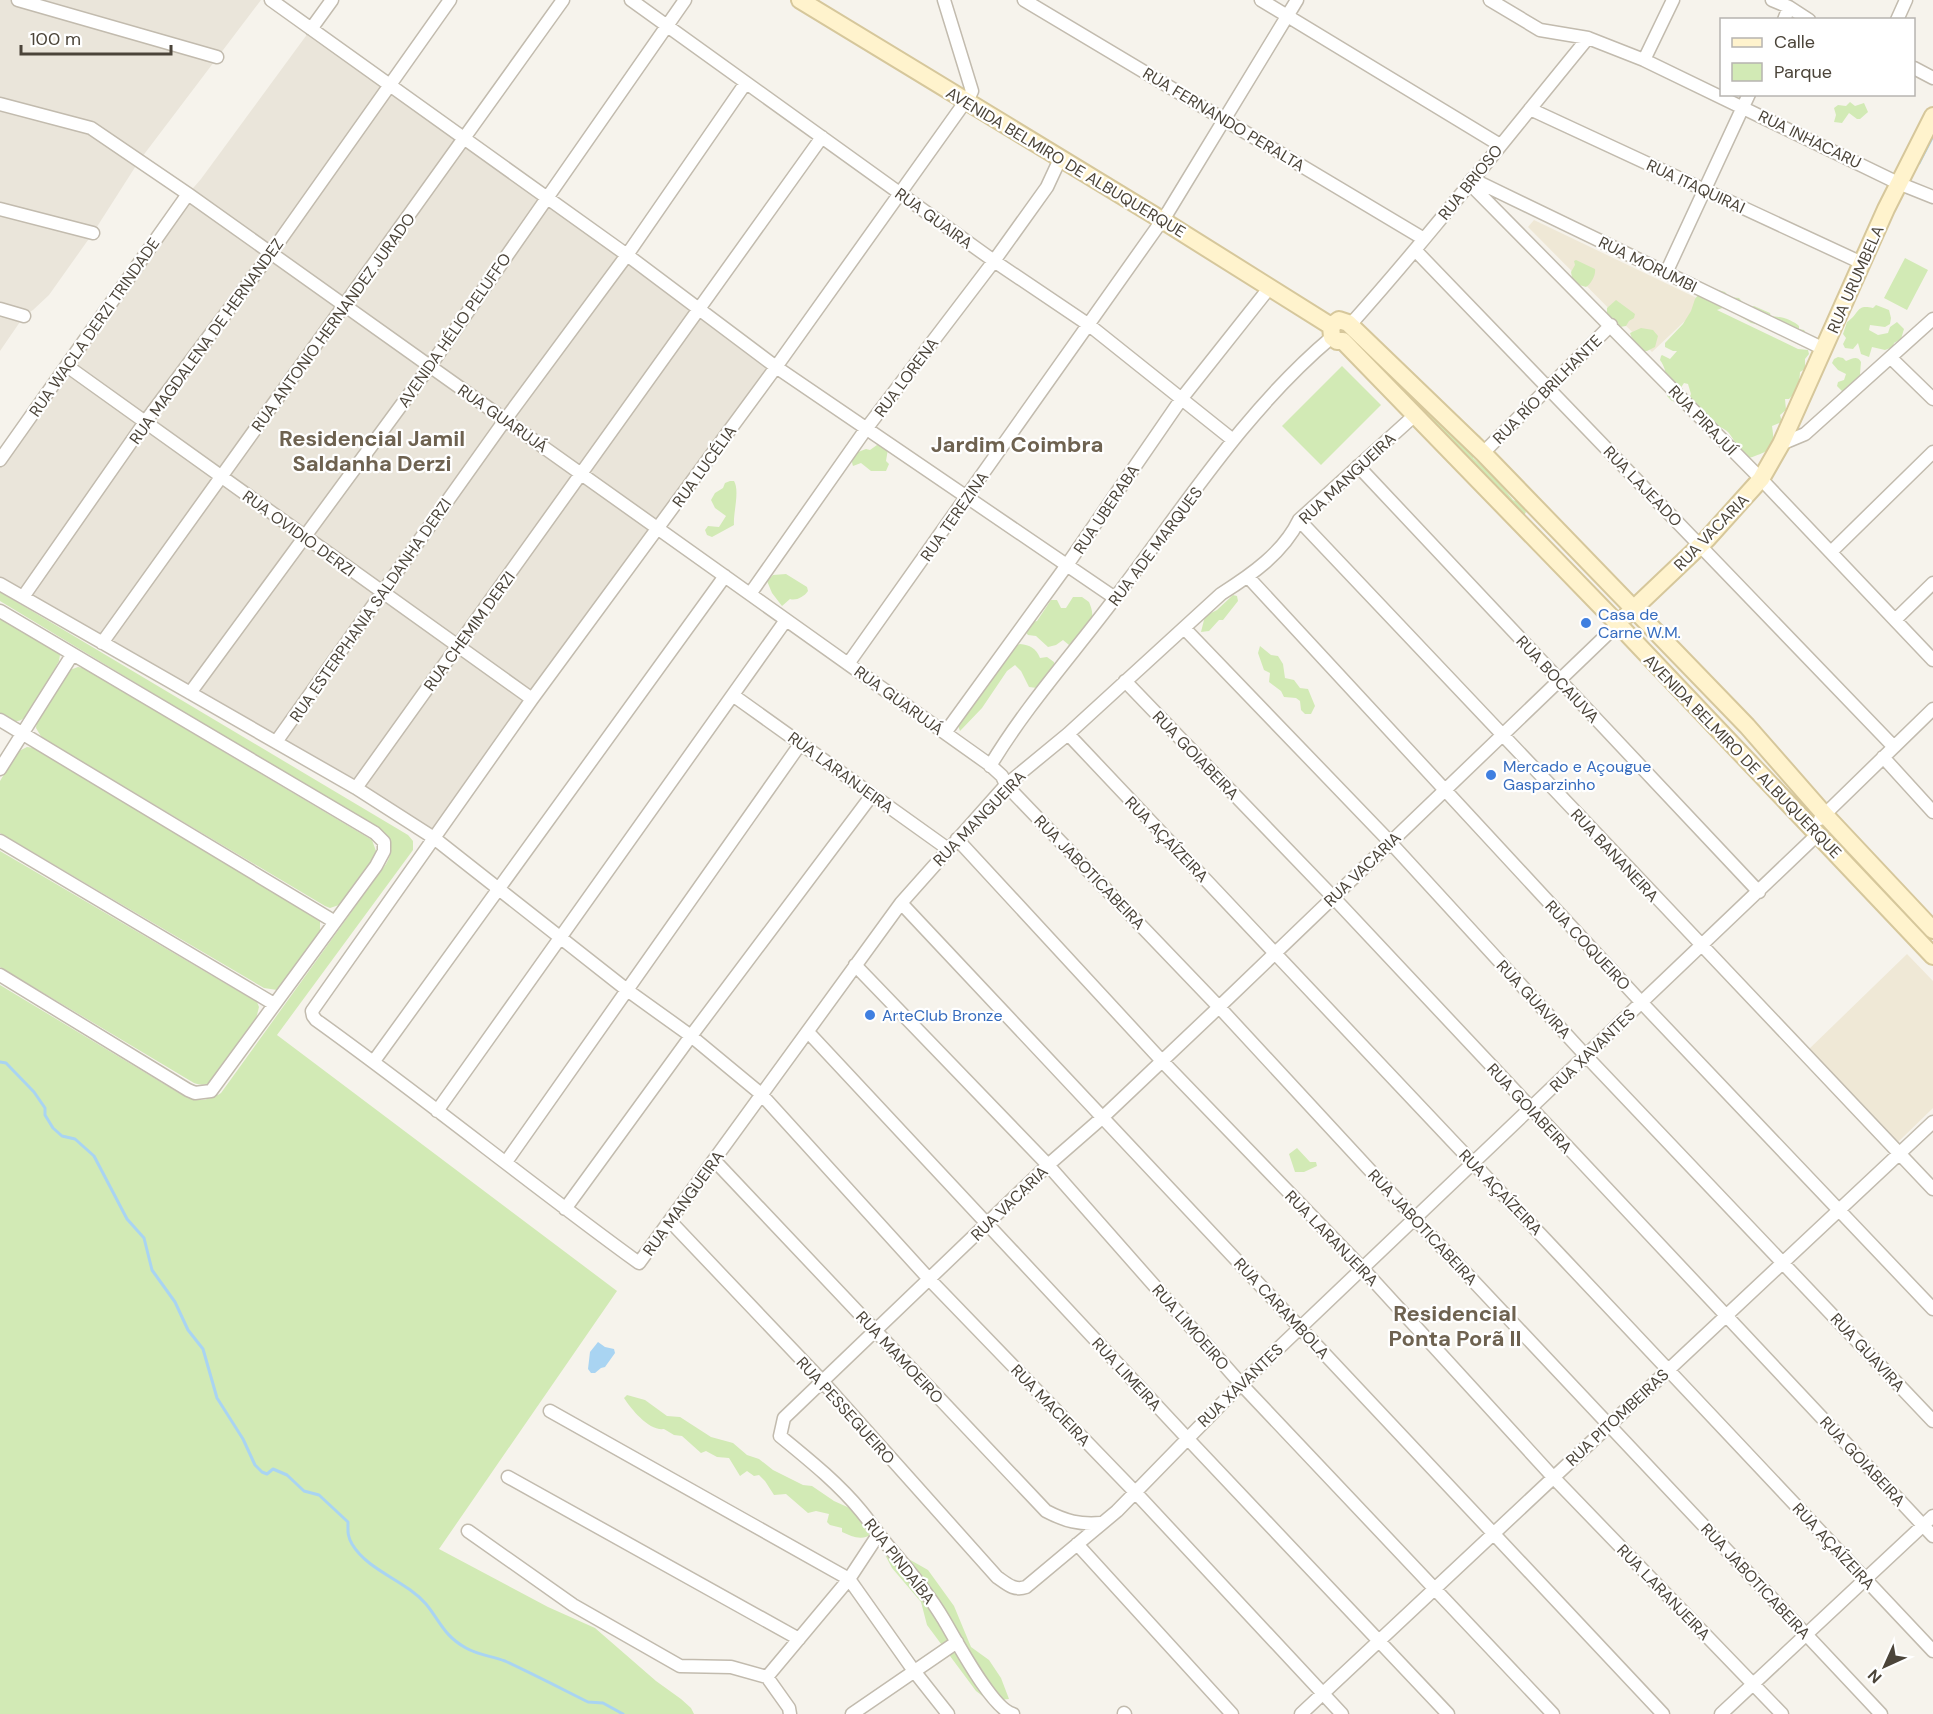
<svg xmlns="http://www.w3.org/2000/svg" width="1933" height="1714" viewBox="0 0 1933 1714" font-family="'DM Sans',sans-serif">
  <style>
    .residential { fill: #eae5da }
    .education { fill: #efe8d6 }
    .green { fill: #d2eab5 }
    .water { fill: #a9d4f2 }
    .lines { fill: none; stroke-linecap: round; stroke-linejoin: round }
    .stream { stroke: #a9d4f2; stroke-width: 3 }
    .minor-casing { stroke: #c2bbae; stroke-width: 15 }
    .secondary-casing { stroke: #d6c79b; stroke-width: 20 }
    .minor { stroke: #fff; stroke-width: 12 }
    .secondary { stroke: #fff3cd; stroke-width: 16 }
    .shop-dot { fill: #3f7fe0; stroke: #fff; stroke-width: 2 }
    .labels { text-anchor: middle; stroke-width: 4.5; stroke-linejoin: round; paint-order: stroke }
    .street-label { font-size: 16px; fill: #4b4439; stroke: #fff }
    .shop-label { font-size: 16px; fill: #366cbe; stroke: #fff; text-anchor: start }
    .district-label { font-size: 22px; font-weight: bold; fill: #6e6250; stroke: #fff }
  </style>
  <rect width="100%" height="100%" fill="#f6f3ec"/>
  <path class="residential" d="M0 0H261L139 161 93 233 49 295 33 310 24 316 0 351Z
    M311 29 776 367 434 838 0 584V460L188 194 201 179Z"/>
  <path class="education" d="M1534 220 1705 302 1652 352 1528 227Z
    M1907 954 1933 981V1108L1896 1144 1806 1052Z"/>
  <path class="green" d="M1850 102 1855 106 1864 103 1868 112 1860 119H1857L1849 113 1842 123 1834 122 1836 115 1834 108 1838 105 1846 106Z
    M1905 258 1928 270 1907 310 1884 298Z
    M1576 260 1595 269C1596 275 1591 284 1586 287L1573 283 1571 272 1575 265 1574 261Z
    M1705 286 1725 292 1729 297 1739 298 1745 305 1750 308 1754 306 1770 313 1771 317C1779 315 1794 321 1799 326V329L1804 330 1806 333 1803 335 1751 323 1725 307 1717 310 1798 349 1808 350 1809 354 1805 359V369L1800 372C1800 380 1796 393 1789 399H1785L1786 410 1780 415 1782 422 1772 426C1775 446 1774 449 1755 456 1751 458 1748 458 1743 455 1735 450 1736 442 1731 436 1728 430 1722 428 1716 425 1706 420 1697 409 1688 401L1691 394 1688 384 1684 383 1680 389 1679 402 1672 401 1667 396C1669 386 1666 367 1660 360L1661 356 1662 355 1670 359 1677 351H1673L1665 347V343L1683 324 1691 311 1695 299Z
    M1616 300 1635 314 1634 318 1629 321 1626 326 1620 327 1607 315V308Z
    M1876 305 1889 310 1891 318 1890 324 1885 327 1870 325 1869 330 1878 335 1888 333 1890 327 1897 322 1904 329 1901 339 1894 343 1893 347 1885 350 1872 347 1869 357 1861 354 1858 343 1853 349 1845 348 1843 344 1846 338 1843 334 1847 322C1860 314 1855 304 1873 308Z
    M1641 328 1653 330 1658 336 1655 347 1647 351H1641L1633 341 1630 333Z
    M1838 357 1843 358 1846 361C1852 359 1857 355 1861 362L1860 374 1862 378 1843 392 1837 386 1838 382 1844 380 1846 374 1838 370 1832 363 1834 359Z
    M1342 366 1381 405 1321 465 1282 426Z
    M1428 413 1480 436 1483 444 1473 454V458L1494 476 1513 500 1521 503 1526 512 1522 519 1466 463 1471 459 1423 414Z
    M877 445H881L888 449 886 461 889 464 886 471H871L861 463 853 466C849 455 857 452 866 449L870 450Z
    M730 481H734C740 491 733 513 734 525L712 537 707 535 705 530 708 526 719 527 726 516 715 508 711 500 715 493 723 488 725 483Z
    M786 574 807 587 808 591C804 597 796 601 790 599L782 606 772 593 767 581 773 575Z
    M0 592 408 835 413 841V850L277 1035 617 1291 439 1549 548 1607 595 1628 656 1681 681 1699 691 1708 694 1714H0V985L179 1093C195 1101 205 1103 221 1093L386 864C394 850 393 842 381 831L0 601Z
    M1233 595 1237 596 1238 601 1223 620H1219L1209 631 1201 632 1205 616 1217 610Z
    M1073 597H1082L1089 602C1091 607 1093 612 1092 617 1090 623 1075 642 1069 645L1063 640 1056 645 1048 647 1036 636 1028 635 1024 630 1027 623 1037 621 1051 600H1057L1061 608H1066Z
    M0 615 57 649 60 655 59 661C52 674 32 719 18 721 11 722 6 717 0 714Z
    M1020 644C1030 645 1036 648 1040 658L1047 657 1054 662 1055 681 1053 690 1029 687 1021 671 1015 665 1007 671 982 708 960 731 957 723 1011 648Z
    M1260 646 1271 655 1278 656 1283 664 1285 678 1294 680 1300 688 1308 689 1315 706 1311 714H1305L1301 710 1300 701 1296 698 1284 697 1281 691 1269 682 1270 673 1264 670 1258 653Z
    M78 667 83 668 372 840 376 851 374 858 342 904 330 908 325 906 42 738 36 728 37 721 67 671Z
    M27 747 34 748 316 916 320 920V932L282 987 277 990 264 988 0 833V781L17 752Z
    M0 851 257 1002 259 1007 256 1019 214 1080C207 1085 202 1086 194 1083L0 967Z
    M1297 1148 1310 1162H1316L1317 1166 1304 1172H1295L1289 1154Z
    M627 1395 645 1400 667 1416 680 1417 711 1437 733 1443 747 1455 759 1459 773 1470 803 1485 812 1486 834 1501 854 1510 874 1532C863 1542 853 1537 842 1532V1528L830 1525 827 1522 829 1514 816 1511 808 1513 786 1494 774 1495 765 1481 759 1475 754 1476 747 1471 740 1476 729 1458 717 1457 706 1451 701 1453 682 1436 674 1435 664 1429C649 1431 632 1410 624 1398Z
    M882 1549H891L928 1570 954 1606 971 1647 989 1660 1001 1678 1009 1699 989 1701 976 1691 927 1625 921 1602 892 1568Z"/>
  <path class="water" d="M598 1342 605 1347 614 1349 615 1353 605 1367 601 1368 595 1373H591L588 1369 590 1352Z"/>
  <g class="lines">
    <path class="stream" d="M1919 163 1933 136
      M0 1062 6 1063 34 1092 45 1108V1115L53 1128 62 1136 75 1139 94 1156 127 1219 144 1238 152 1270 175 1302 188 1330 203 1349 217 1398 243 1439 255 1465 262 1472 267 1474 273 1469 287 1475 304 1491 319 1495 348 1522C348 1531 347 1535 352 1544 368 1571 405 1580 426 1604 440 1621 444 1636 466 1648 478 1655 492 1656 505 1661 533 1674 560 1688 588 1702L603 1703 623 1714"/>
    <defs>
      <path id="minor" d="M18 0 217 57
        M271 0 627 255 776 367 1115 598
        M631 0 994 261 1089 325 1233 440
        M944 0 972 91 970 95 776 367 532 699 312 1011 313 1016 316 1020C426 1099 530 1184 639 1263L901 903 1006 785 1068 734 1221 594C1251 575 1283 553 1299 520L1415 415
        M1024 0 1424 239
        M1261 0 1500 145
        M1490 0 1540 30 1588 38 1644 60 1898 183 1933 197
        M1772 0 1789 7 1809 20
        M1784 20 1789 7
        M1897 20 1906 0
        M311 29 332 0
        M1644 60 1673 0
        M1914 68 1933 78
        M0 104 91 128 188 194 990 765 1002 776 1006 785 1219 1007 1415 1219 1881 1714
        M1530 109 1862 263
        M1472 179 1824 349
        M1469 183 1761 479 1933 660
        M0 209 93 233
        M1416 251 1894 747
        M1666 273 1749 94
        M0 309 24 316
        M1350 325C1433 232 1509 134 1588 38
        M1891 358 1933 399
        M67 366 532 699
        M1781 444 1805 434 1933 319
        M1483 453 1611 325
        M0 460 188 194
        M1358 466 1759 892
        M1299 520 1933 1189
        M1831 552 1933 452
        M1248 577 1642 1003 1933 1309
        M0 584 356 788 434 838 627 990 691 1036 761 1094 929 1279 1135 1492 1342 1714
        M750 594 866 429 994 261 1047 187 1060 159
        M23 597 145 422 271 253 450 0
        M0 611 375 833 384 842V851L376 866 211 1091 195 1093 188 1090 0 975
        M1895 620 1933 583
        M1185 629 1390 842 1586 1056 1933 1421
        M102 643 563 0
        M848 664 1168 212 1297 0
        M1125 681 1333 897 1933 1536
        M190 693 430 366 685 0
        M734 696 948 849
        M0 720 335 922
        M945 733 1067 565 1182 398 1270 287
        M1068 734C1358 1038 1644 1346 1933 1651
        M276 742 505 420 627 255 745 84
        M1883 757 1933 812
        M990 766C1026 706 1073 654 1115 598 1183 509 1245 410 1332 337
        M0 769 72 655
        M356 788 822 137
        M1820 819 1933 709
        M957 839 1162 1061 1362 1268 1553 1477 1782 1714
        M0 841 274 1004
        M901 903 1663 1714
        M855 965 1048 1165 1241 1384 1553 1714
        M808 1032 1187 1438 1448 1714
        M374 1061 725 576
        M437 1111 786 620
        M714 1160 1046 1511C1065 1521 1080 1525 1101 1523
        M506 1162 801 743
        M565 1209 691 1036 872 795
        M670 1221 822 1381 997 1577C1007 1584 1014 1591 1026 1587L1117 1511 1241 1384 1818 834
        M550 1411 849 1579 914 1671 948 1714
        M508 1477 799 1639
        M468 1531 573 1605 680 1666 731 1667 767 1677 849 1579 878 1535
        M1077 1544 1232 1714
        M767 1677 789 1708 790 1714
        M1124 1713 1125 1714
        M852 1714 957 1642
        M1013 1714C992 1709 956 1640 944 1620 928 1593 909 1570 889 1547 879 1535 870 1522 861 1511 838 1483 808 1459 780 1436L784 1418 1048 1165 1103 1117 1219 1007 1618 624
        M1301 1714 1933 1122
        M1721 1714 1933 1516"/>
      <path id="secondary" d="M800 0 1162 220 1331 326
        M1331 326 1332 337 1337 341H1343L1618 624 1933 956
        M1331 326 1339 320 1348 323 1483 453 1747 726 1825 815 1933 930
        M1627 615 1707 539 1761 479 1781 444 1886 209 1933 116"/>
    </defs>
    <use href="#minor" class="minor-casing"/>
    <use href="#secondary" class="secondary-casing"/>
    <use href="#minor" class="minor"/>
    <use href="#secondary" class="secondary"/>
  </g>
  <g class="shop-dot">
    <circle cx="1586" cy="623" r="6"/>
    <circle cx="1491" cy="775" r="6"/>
    <circle cx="870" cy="1015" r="6"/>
  </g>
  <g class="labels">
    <g class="street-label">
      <text transform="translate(1224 119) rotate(31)" y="6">RUA FERNANDO PERALTA</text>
      <text transform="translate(1810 139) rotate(26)" y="6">RUA INHACARU</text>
      <text transform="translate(1066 162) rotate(31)" y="6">AVENIDA BELMIRO DE ALBUQUERQUE</text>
      <text transform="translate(1470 182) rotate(-51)" y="6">RUA BRIOSO</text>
      <text transform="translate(1696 186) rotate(25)" y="6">RUA ITAQUIRAI</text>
      <text transform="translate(934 218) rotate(36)" y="6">RUA GUAIRA</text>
      <text transform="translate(1648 264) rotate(26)" y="6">RUA MORUMBI</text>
      <text transform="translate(1855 279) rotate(-66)" y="6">RUA URUMBELA</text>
      <text transform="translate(333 322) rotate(-54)" y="6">RUA ANTONIO HERNANDEZ JURADO</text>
      <text transform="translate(94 327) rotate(-55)" y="6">RUA WACLA DERZI TRINDADE</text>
      <text transform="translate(454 330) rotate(-55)" y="6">AVENIDA HÉLIO PELUFFO</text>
      <text transform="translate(206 341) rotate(-54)" y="6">RUA MAGDALENA DE HERNANDEZ</text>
      <text transform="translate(906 377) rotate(-53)" y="6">RUA LORENA</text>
      <text transform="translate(1547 389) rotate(-45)" y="6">RUA RÍO BRILHANTE</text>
      <text transform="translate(503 418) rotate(35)" y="6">RUA GUARUJÁ</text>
      <text transform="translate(1703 420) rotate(46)" y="6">RUA PIRAJUÍ</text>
      <text transform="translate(704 466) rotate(-54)" y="6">RUA LUCÉLIA</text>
      <text transform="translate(1347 478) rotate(-43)" y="6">RUA MANGUEIRA</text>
      <text transform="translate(1643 486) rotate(46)" y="6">RUA LAJEADO</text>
      <text transform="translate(1106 509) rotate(-56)" y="6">RUA UBERABA</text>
      <text transform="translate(954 516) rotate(-55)" y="6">RUA TEREZINA</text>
      <text transform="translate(1711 532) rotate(-46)" y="6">RUA VACARIA</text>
      <text transform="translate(299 533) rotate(36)" y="6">RUA OVIDIO DERZI</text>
      <text transform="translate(1155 546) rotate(-53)" y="6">RUA ADE MARQUES</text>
      <text transform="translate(370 610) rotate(-55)" y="6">RUA ESTERPHANIA SALDANHA DERZI</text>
      <text transform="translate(469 631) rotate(-54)" y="6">RUA CHEMIM DERZI</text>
      <text transform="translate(1558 679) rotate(47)" y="6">RUA BOCAIUVA</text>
      <text transform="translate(899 700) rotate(36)" y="6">RUA GUARUJÁ</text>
      <text transform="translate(1196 755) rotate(46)" y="6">RUA GOIABEIRA</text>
      <text transform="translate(1743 756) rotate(46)" y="6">AVENIDA BELMIRO DE ALBUQUERQUE</text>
      <text transform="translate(841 772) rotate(36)" y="6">RUA LARANJEIRA</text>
      <text transform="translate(979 818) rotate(-46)" y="6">RUA MANGUEIRA</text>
      <text transform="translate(1167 839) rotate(46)" y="6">RUA AÇAÍZEIRA</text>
      <text transform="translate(1615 855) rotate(47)" y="6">RUA BANANEIRA</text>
      <text transform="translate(1362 869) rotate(-44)" y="6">RUA VACARIA</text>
      <text transform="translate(1090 872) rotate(46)" y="6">RUA JABOTICABEIRA</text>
      <text transform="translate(1588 945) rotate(47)" y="6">RUA COQUEIRO</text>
      <text transform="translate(1534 999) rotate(47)" y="6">RUA GUAVIRA</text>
      <text transform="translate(1592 1050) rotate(-44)" y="6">RUA XAVANTES</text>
      <text transform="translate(1530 1108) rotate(47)" y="6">RUA GOIABEIRA</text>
      <text transform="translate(1501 1192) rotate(46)" y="6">RUA AÇAÍZEIRA</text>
      <text transform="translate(683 1203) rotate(-54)" y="6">RUA MANGUEIRA</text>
      <text transform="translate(1009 1203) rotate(-44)" y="6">RUA VACARIA</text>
      <text transform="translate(1423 1227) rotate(47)" y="6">RUA JABOTICABEIRA</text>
      <text transform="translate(1332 1238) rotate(46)" y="6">RUA LARANJEIRA</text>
      <text transform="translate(1282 1308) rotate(47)" y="6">RUA CARAMBOLA</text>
      <text transform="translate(1191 1327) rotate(49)" y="6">RUA LIMOEIRO</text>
      <text transform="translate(1868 1352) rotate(47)" y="6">RUA GUAVIRA</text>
      <text transform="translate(900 1357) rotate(47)" y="6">RUA MAMOEIRO</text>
      <text transform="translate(1127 1374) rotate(47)" y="6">RUA LIMEIRA</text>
      <text transform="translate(1240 1385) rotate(-44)" y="6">RUA XAVANTES</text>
      <text transform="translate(1051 1405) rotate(46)" y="6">RUA MACIEIRA</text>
      <text transform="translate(846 1410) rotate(48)" y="6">RUA PESSEGUEIRO</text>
      <text transform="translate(1617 1417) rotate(-43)" y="6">RUA PITOMBEIRAS</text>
      <text transform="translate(1863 1461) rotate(47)" y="6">RUA GOIABEIRA</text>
      <text transform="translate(1834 1546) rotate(47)" y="6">RUA AÇAÍZEIRA</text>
      <text transform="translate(900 1561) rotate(52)" y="6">RUA PINDAÍBA</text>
      <text transform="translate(1756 1581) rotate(47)" y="6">RUA JABOTICABEIRA</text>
      <text transform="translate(1664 1592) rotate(46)" y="6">RUA LARANJEIRA</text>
    </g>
    <g class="shop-label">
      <text x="1598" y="620">Casa de<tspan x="1598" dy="18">Carne W.M.</tspan></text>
      <text x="1503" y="772">Mercado e Açougue<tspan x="1503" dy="18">Gasparzinho</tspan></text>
      <text x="882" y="1021">ArteClub Bronze</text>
    </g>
    <g class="district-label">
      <text x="372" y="446">Residencial Jamil<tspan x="372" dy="25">Saldanha Derzi</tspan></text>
      <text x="1017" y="452">Jardim Coimbra</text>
      <text x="1455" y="1321">Residencial<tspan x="1455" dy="25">Ponta Porã II</tspan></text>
    </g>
  </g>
  <rect x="1720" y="18" width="195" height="78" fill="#ffffff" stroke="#b7b4b0" stroke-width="1.5"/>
  <rect x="1732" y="38" width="30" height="9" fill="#fff3cd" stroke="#b7b4b0" stroke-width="1.5"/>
  <text x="1774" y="48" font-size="18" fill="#4b4439">Calle</text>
  <rect x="1732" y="63" width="30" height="18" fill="#d2eab5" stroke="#b7b4b0" stroke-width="1.5"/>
  <text x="1774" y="78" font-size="18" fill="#4b4439">Parque</text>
  <g transform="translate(1885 1666) rotate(225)" stroke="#ffffff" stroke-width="4.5" paint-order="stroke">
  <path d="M0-4.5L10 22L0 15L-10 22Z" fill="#4b4439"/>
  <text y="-9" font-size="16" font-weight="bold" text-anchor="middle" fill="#4b4439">N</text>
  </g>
  <path d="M21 45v9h150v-9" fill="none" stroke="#4b4439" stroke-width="3"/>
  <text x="30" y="45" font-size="18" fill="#4b4439" stroke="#ffffff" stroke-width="4.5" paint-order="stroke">100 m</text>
</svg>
